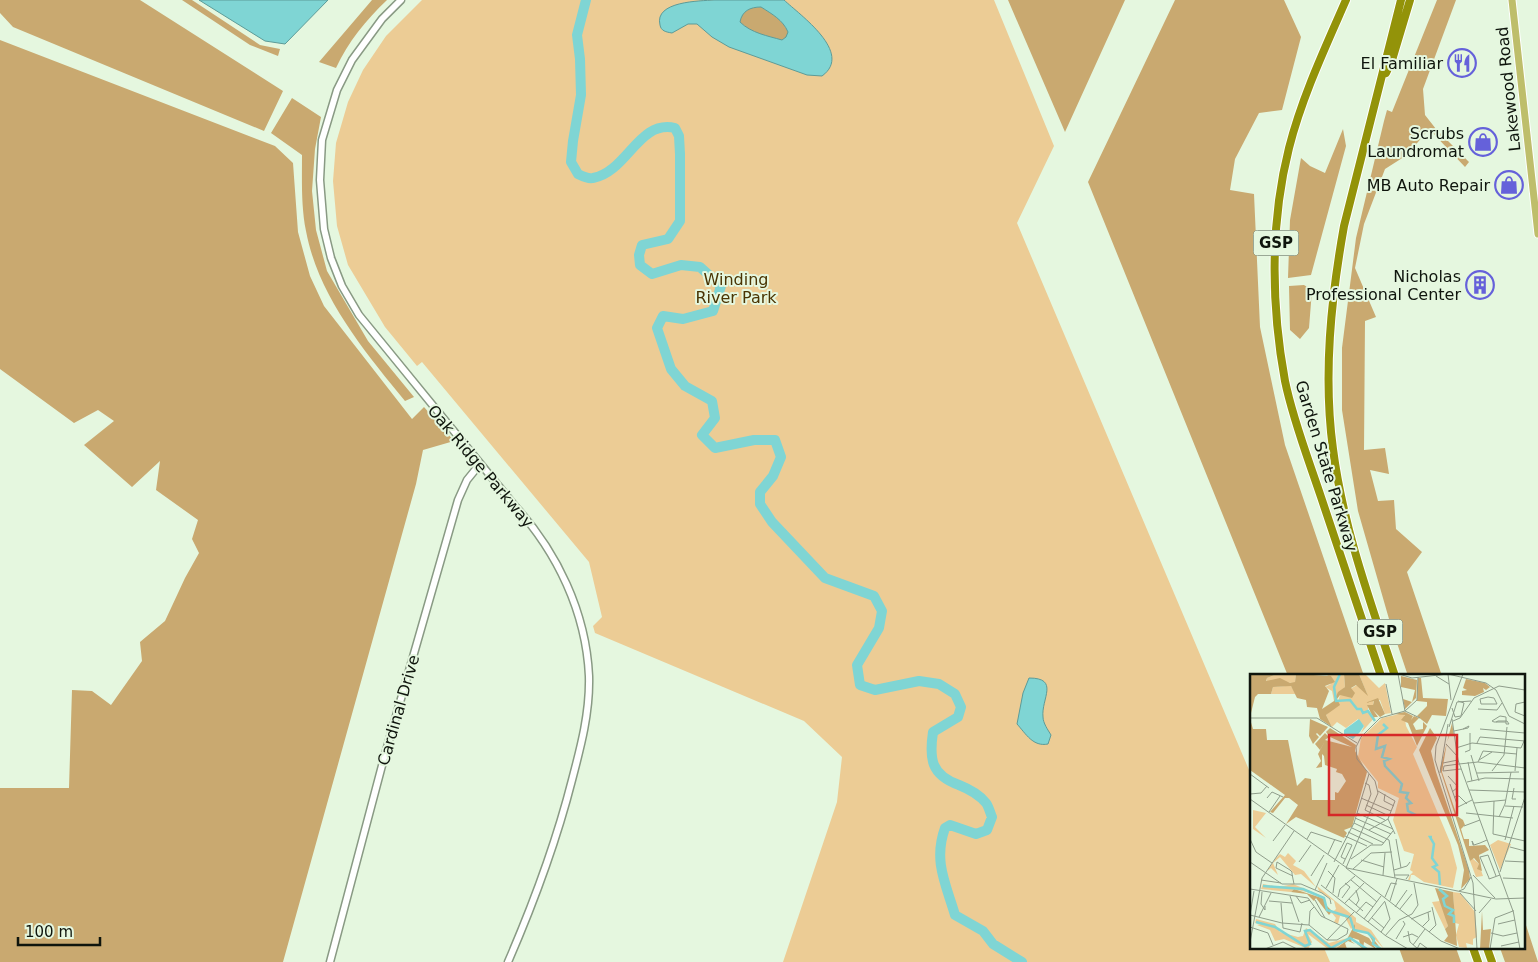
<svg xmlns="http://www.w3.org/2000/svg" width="1538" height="962" viewBox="0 0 1538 962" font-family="'DejaVu Sans',sans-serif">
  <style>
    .green { fill: #eccc95 }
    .forest { fill: #c9a970 }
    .water { fill: #7fd5d4; stroke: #5d9b98; fill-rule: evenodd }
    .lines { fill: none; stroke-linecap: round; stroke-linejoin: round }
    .river { stroke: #7fd5d4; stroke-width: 10 }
    .secondary-casing { stroke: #899a84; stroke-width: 9 }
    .primary-casing { stroke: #fff; stroke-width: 9 }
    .highway-casing { stroke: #fff; stroke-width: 10 }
    .secondary { stroke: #fff; stroke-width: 6 }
    .primary { stroke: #bebe6b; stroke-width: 7 }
    .highway { stroke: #939309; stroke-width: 8 }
    .labels { text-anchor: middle; stroke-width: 4; stroke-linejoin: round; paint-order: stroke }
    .shield { fill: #e5f7df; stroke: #4f594c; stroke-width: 1 }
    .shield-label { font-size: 15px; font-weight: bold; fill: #0f150d }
    .poi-label { font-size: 16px; fill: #0f150d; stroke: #e5f7df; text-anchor: end }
    .street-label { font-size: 16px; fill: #0f150d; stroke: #e5f7df }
    .park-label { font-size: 16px; fill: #4a3403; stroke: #e5f7df }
    .inset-river { fill: none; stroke: #7fd5d4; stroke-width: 2.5 }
    .inset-road { fill: none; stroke: #8f9d8b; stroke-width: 1 }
    .view { fill: #d62828; fill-opacity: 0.15; stroke: #d62828; stroke-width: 2.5 }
    .inset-edge { fill: none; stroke: #0f150d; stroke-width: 2.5 }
  </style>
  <rect width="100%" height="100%" fill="#e5f7df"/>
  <path class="green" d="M422 0H994L1054 146 1017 223 1252 777V948H1324L1330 962H783L837 802 842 757 804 721 595 633 593 626 602 617 589 562 422 362 417 366 385 327 348 265 337 226 333 181 336 143 348 102 363 70 386 36Z"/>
  <path class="forest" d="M0 0H140L283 91 264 131 13 27 0 13Z
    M182 0H192L260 45 280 49 278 56 250 45Z
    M372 0H387C366 20 348 42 336 68L319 62Z
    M1008 0H1125L1065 132Z
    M1175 0H1284L1301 37 1282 110 1259 113 1235 159 1230 190 1254 194 1260 327 1285 445 1364 676H1288L1088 182Z
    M1437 0H1456L1423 89 1425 115 1436 129 1469 162 1465 167 1429 129 1407 155 1385 169 1364 224 1355 268 1376 317 1365 321 1364 450 1385 448 1389 474 1370 470 1378 501 1394 500 1396 529 1422 552 1407 572 1442 676H1408L1389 619 1358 511 1342 410V348L1356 238 1384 121 1387 110 1392 112Z
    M761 7C772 14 783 20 788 32L786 37 781 41C767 36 751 33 740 22 742 11 750 7 761 7Z
    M0 40 275 146 293 163 298 232 310 276 324 306 412 419 424 407 454 441 423 450 416 484 283 962H0V788H69L72 690 92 691 111 705 142 661 140 642 165 621 185 578 199 553 192 539 198 520 156 490 160 461 132 487 84 445 114 421 98 410 74 423 0 369Z
    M292 98 321 117 315 149 312 191 316 230 327 271 368 341 414 397 405 401C365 352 318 296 306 231 301 206 302 180 302 155L271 133Z
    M1343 129 1346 146 1311 275 1288 278 1290 220 1301 158 1310 166 1325 173Z
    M1304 285 1312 290 1309 328 1300 339 1290 330 1289 286Z
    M1524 919 1538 962H1505L1500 948H1524Z
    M1399 948H1456L1461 962H1404Z"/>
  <path class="water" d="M199 0H328L285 44 265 41Z
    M714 0H784C800 15 854 53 822 76L807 75 729 47 712 37 697 24H688L672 33C666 32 661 31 660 25 654 1 700 1 714 0ZM761 7C772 14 783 20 788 32L786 37 782 40C768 36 751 33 740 22 742 11 750 7 761 7Z
    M1029 678C1060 678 1041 699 1043 717 1043 723 1048 730 1051 735L1048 744C1033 747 1026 734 1017 724L1023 693Z"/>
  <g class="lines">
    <path class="river" d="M586 0 577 35 580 59 581 95 573 141 571 162 578 174C582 176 589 179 593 178 627 172 639 119 675 128L679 136 680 154V221L668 239 642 245 639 255 640 265 652 274 681 265 700 267 721 286 713 311 683 319 663 316 657 328 671 369 685 386 712 401 715 418 702 435 715 448 754 440H775L781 457 773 476 760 492V504L772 522 825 578 874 596 882 611 879 628 857 665 860 685 875 690 919 681 939 684 955 694 961 707 958 717 933 732C929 759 931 775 959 785 969 789 979 794 986 803 989 807 990 813 992 817L987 830 976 834 950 825 945 828C933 861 946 884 955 915L983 931 993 944 1022 962"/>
    <defs>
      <path id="secondary" d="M401 0 382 19 352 60 337 90 322 140 320 180 324 229 331 258 342 286 359 315 515 506C557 552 586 612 589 676 590 712 581 746 572 780 556 843 534 902 508 962
        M330 962 384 758 458 500 467 480 480 464"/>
      <path id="primary" d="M1512 0 1538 234"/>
      <path id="highway" d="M1346 0C1325 48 1302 97 1289 148 1270 223 1271 305 1285 381 1293 420 1308 458 1321 497 1341 556 1361 616 1381 676
        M1386 73 1392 60 1410 0
        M1395 676C1370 601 1343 527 1333 449 1323 375 1331 299 1344 226L1401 0
        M1473 948 1478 962
        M1487 948 1492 962"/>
    </defs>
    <use href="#secondary" class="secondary-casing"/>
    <use href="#primary" class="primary-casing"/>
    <use href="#highway" class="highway-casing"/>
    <use href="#secondary" class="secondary"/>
    <use href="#primary" class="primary"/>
    <use href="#highway" class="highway"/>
  </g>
  <defs>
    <symbol id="restaurant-ring" viewBox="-11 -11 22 22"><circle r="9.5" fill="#e5f7df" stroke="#6561da" stroke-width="1.5"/><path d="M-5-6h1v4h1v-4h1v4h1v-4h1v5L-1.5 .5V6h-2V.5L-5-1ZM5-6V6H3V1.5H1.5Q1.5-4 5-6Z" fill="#6561da"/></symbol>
    <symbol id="shop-ring" viewBox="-11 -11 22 22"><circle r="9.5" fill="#e5f7df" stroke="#6561da" stroke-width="1.5"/><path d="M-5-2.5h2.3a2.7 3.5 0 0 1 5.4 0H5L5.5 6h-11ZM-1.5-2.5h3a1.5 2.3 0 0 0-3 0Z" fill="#6561da"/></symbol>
    <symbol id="building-ring" viewBox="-11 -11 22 22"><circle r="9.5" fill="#e5f7df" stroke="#6561da" stroke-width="1.5"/><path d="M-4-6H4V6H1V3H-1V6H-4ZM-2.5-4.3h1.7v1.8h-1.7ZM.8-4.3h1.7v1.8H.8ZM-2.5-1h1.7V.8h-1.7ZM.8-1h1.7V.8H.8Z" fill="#6561da"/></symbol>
  </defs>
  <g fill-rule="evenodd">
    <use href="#restaurant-ring" x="1446" y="47" width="32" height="32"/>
    <use href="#shop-ring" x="1467" y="126" width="32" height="32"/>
    <use href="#shop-ring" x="1493" y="169" width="32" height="32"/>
    <use href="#building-ring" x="1464" y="269" width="32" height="32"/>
  </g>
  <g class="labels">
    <g class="shield">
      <rect x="1253.5" y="230.5" width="45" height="25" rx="4"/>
      <rect x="1357.5" y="619.5" width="45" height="25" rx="4"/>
    </g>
    <g class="shield-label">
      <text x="1276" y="248">GSP</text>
      <text x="1380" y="637">GSP</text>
    </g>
    <g class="poi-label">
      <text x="1443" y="69">El Familiar</text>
      <text x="1464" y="139">Scrubs<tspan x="1464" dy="18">Laundromat</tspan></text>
      <text x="1490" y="191">MB Auto Repair</text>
      <text x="1461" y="282">Nicholas<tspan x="1461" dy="18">Professional Center</tspan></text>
    </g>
    <g class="street-label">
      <text transform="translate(1508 89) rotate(-96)" y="6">Lakewood Road</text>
      <text transform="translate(481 466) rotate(50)" y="6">Oak Ridge Parkway</text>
      <text transform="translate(1327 466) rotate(73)" y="6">Garden State Parkway</text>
      <text transform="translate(398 710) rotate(-74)" y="6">Cardinal Drive</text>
    </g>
    <g class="park-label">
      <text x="736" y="285">Winding<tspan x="736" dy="18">River Park</tspan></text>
    </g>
  </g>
  <g transform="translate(1250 674)">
    <rect width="275" height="275" fill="#e5f7df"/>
    <path d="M27 0H46L45 9 16 8 17 4ZM77 0H94L95 13 84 27 82 17 75 13 81 10ZM109 0H115L129 14 135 9 141 39 135 40 130 26H124L123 31H118V36L125 43 111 59 114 52 108 45 96 54 87 48 82 53 76 41 87 31 90 21 107 11 117 20ZM36 12H41L46 20H21L23 13ZM154 39 156 52 167 73 163 80 200 168 207 194 203 214 174 208 164 201H161L160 206H158L160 201 163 198 160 196 164 180 154 177 143 146 149 124 128 114V108L108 83 111 64 132 44ZM3 136 16 139 5 153 16 164 3 155ZM248 166 261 170 250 196 240 171ZM38 179 46 187 43 191 54 197 66 213 51 200 45 201 30 183 23 189 28 201 21 194 17 197 26 184 30 180 35 183ZM222 184 229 190 233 202 226 203 220 187ZM13 210 29 213 43 210 72 222 44 215 41 218 11 215ZM67 212 106 244V248L121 256 134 275 119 259 106 257 104 252 101 255 95 243 90 242 88 250 84 248 86 244 82 239 79 241 86 235 84 227 69 217ZM187 218 191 224 198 252 195 255 182 228 190 227ZM203 218 210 219 225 238 227 263 223 265V271L216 269 217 274 209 273 206 261 209 250 205 249ZM6 245 25 250 30 258 48 263 53 262 56 254 79 269 98 264 86 274 78 275 58 260 62 268 58 275 34 265 25 267 20 256 7 251 10 250 5 249Z" fill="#eccc95"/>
    <path d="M0 0H27L17 4 16 7 30 4 40 9 45 8 46 0 81 2 85 8 75 12 79 17 72 35 84 27 88 18 95 13 94 0H109L118 22 106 11 101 14 105 19 102 24 90 21 87 25 90 31 76 41 82 53 70 45 67 34 57 33 56 26 47 24 41 12 23 13 21 20H8L5 23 0 43ZM151 2 167 6 166 24 155 35 153 25 162 28 165 16 151 13ZM168 4H171L173 24 198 25 196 42 182 41 177 50 167 42 177 32V28L167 27ZM216 5 235 9 240 13 236 16 233 14 234 18 225 22 212 21V17L217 16 213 14ZM128 24 135 40 130 43 123 36 128 43H123L117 31H123L124 27 115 29ZM155 38 163 42 161 46 164 42 169 44 163 50 166 56 173 55V48L177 52 167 72 158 49 151 46 155 41 143 40ZM0 45 3 55H16L17 66H38L47 112 55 104 61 105 62 126H85V118L88 119 96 107 92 100 86 98 87 95 75 91 74 82 72 80V93L66 94 71 87 68 80 75 67 70 76 65 70 75 59 79 63 75 66 102 73 80 63 76 58 80 54 106 71 105 77 117 98 102 153 94 156 97 159 94 164 46 143 36 150 48 131 39 124H35L23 139 20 138 35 121 0 96ZM60 45 78 53 70 62 67 59 66 60 69 63 63 70 59 62ZM202 49 204 61 200 60 197 68 192 98 207 142 213 146 215 151 211 155 214 165H219V172L235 171 239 176 229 181 232 197 227 195 229 190 224 184 220 187 190 95ZM180 54 187 64 181 77 186 98 219 196 220 205 211 215 214 196 208 171 169 76ZM185 214 203 218 207 272 194 267 198 262 195 255 198 252ZM44 215 75 225 76 231 82 237 79 241 66 224 64 227 57 220 41 218ZM232 237 233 256 241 255 239 275H230ZM105 250V256L119 259 131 275 124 270 118 259 104 257 119 264 126 275 114 268 113 275 107 270H110L109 266 103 264 101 267 105 270 98 267 95 269 97 275H85L96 267Z" fill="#c9a970"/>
    <path d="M109 45 114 52 110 58 103 65 94 60V56Z" fill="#7fd5d4"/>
    <path class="inset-river" d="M90 0 84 13 86 27 100 26 107 35H111L113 39 118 37 125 47M133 50 137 54 128 61 126 75 135 72 132 83 139 85 134 87 135 92 152 110 150 118 158 119 156 124 161 129 157 130 158 137 166 141M182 163H180L184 170 182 184 187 191 183 193 189 198 190 211M13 212 53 215 74 224 77 236 99 243M189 215 197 222 193 225 195 232 203 236 199 240 204 242V249M100 243 104 256 118 259 124 265 123 270 131 275M6 248 25 253 55 272 60 270 55 257 60 256 81 274 100 264 117 275"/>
    <path class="inset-road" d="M148 0 155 37 130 44 111 63 106 73 107 85 125 107 128 119 96 194 191 267 210 275M149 0 162 4 198 0 236 9 246 16 259 42 275 50M198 0 201 26M213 0 186 72 185 86 223 209 227 275M186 2 199 10M168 3 167 26 155 37 170 44M136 10 142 40M238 23 244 24 247 30H231L230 25ZM275 28 266 30 265 38 275 42M202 34 205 43 211 42 214 29 208 27M228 35 247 36 252 29M0 44H67L107 69M202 45 208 86 263 237M203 47 210 44 224 24 249 12 275 16M246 48 248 47H257L259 50H256V43L250 42 242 47 244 48H256M199 53 207 28 221 27M230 55 275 59M204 57 218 54 219 52 213 55M227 69 230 63 275 67M196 70 207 82M206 74 222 69 271 74 274 67M215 78 220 76V59M221 81 229 107M229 86 242 78M218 88 222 107M228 88 233 77 267 80M193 89 208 86M209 90 228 88 275 94M209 90 194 92 193 97 211 95M242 97 254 81 257 53M265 97 267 74M190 99 198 50M227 99 269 98M0 100 19 114M198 102 208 113 202 118M217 108 235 104 275 105M115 109 119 111 121 120 115 136 135 146M200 110 208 133 222 126M264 114 262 125H266M219 116 275 118M0 120 11 119 17 112M135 120 134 127 144 132M204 123 209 122 217 130M17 124 22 118 33 123M111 124 141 137M0 125 97 194 246 225 275 224M244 127 243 160 275 167M224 129 256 126M116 131 139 142M255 132 273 133M19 138 30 122M107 139 143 155M216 139 263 144M249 143 255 130 261 98M105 144 141 160M138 145 145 160M104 149 139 166 145 204M214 152 230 146M102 154 134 169M119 156 138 145 145 127 128 117M98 158 123 170M95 162 117 172M0 165 6 178 22 189M57 165 61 158 92 168M146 165 151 194M255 166 264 132M23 167 35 151M224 171 222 167 223 171H224L230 169 237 166M260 173 275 177M78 180 85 165M101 185 121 171H132L143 157M111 186 134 193M255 187 275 188M0 188 32 210H51L72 219 80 225 81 230M49 188 61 171M84 188 104 149 119 100M93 190 102 171 97 169 91 183 95 185M103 195 121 179 142 178M144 196 157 192 160 188M78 197 85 204 83 219M250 198 275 123M133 201 135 179M145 201H159L156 205M223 201 245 224M43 202 26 194 27 188 40 196 42 198V200L44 210M61 202 74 181M246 202 238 181 230 183 239 204V205L250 201M253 204 275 205M11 206 31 209M101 206 127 228M71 211 136 262 158 275M76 214 89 191M0 215 58 224 71 242 98 255 97 260 87 266H77M65 216 77 189M4 217 0 241 32 249 59 251 77 266M209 217 214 215 221 203M12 218 11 230 15 236V232M210 219 226 237M40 222 49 248M46 222 51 229 60 226M88 223 90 215 105 202M135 223 141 209 147 210M92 224 100 213 95 209M99 225 113 237M65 226 75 244M19 227 42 229M140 227 147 205M31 229 33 254 50 258 52 249M95 229 114 209M106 231 109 226 106 216M145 233 157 216M150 235 162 220M263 236 270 275M106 239 116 228 123 233M229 239 241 225M9 243 21 219M122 244 134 254M114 245 131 222M161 245 181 237M118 248 135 227M248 250 265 246M59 251 60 237 64 233M0 253 18 259 23 271M172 253 179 246 178 238M158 257 160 268 168 275M131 258 140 245 135 228M179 258 186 251 182 233M241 259 253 262 267 259M135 262 149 246 162 240 168 231 164 209M153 263 162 260 168 263M146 265 155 250 153 247M77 266 104 238M0 268 12 204 44 157M163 271 175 255M251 272 269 268M15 275 33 268 47 275M167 275 170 269 178 275M240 275 245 244 263 237"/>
    <path class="view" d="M79 61H207V141H79Z"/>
    <rect width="275" height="275" class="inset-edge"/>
  </g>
  <path d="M18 937v8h82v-8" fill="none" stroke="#0f150d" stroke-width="2.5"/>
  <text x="25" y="937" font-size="15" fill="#0f150d" stroke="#e5f7df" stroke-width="4" paint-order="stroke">100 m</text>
</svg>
